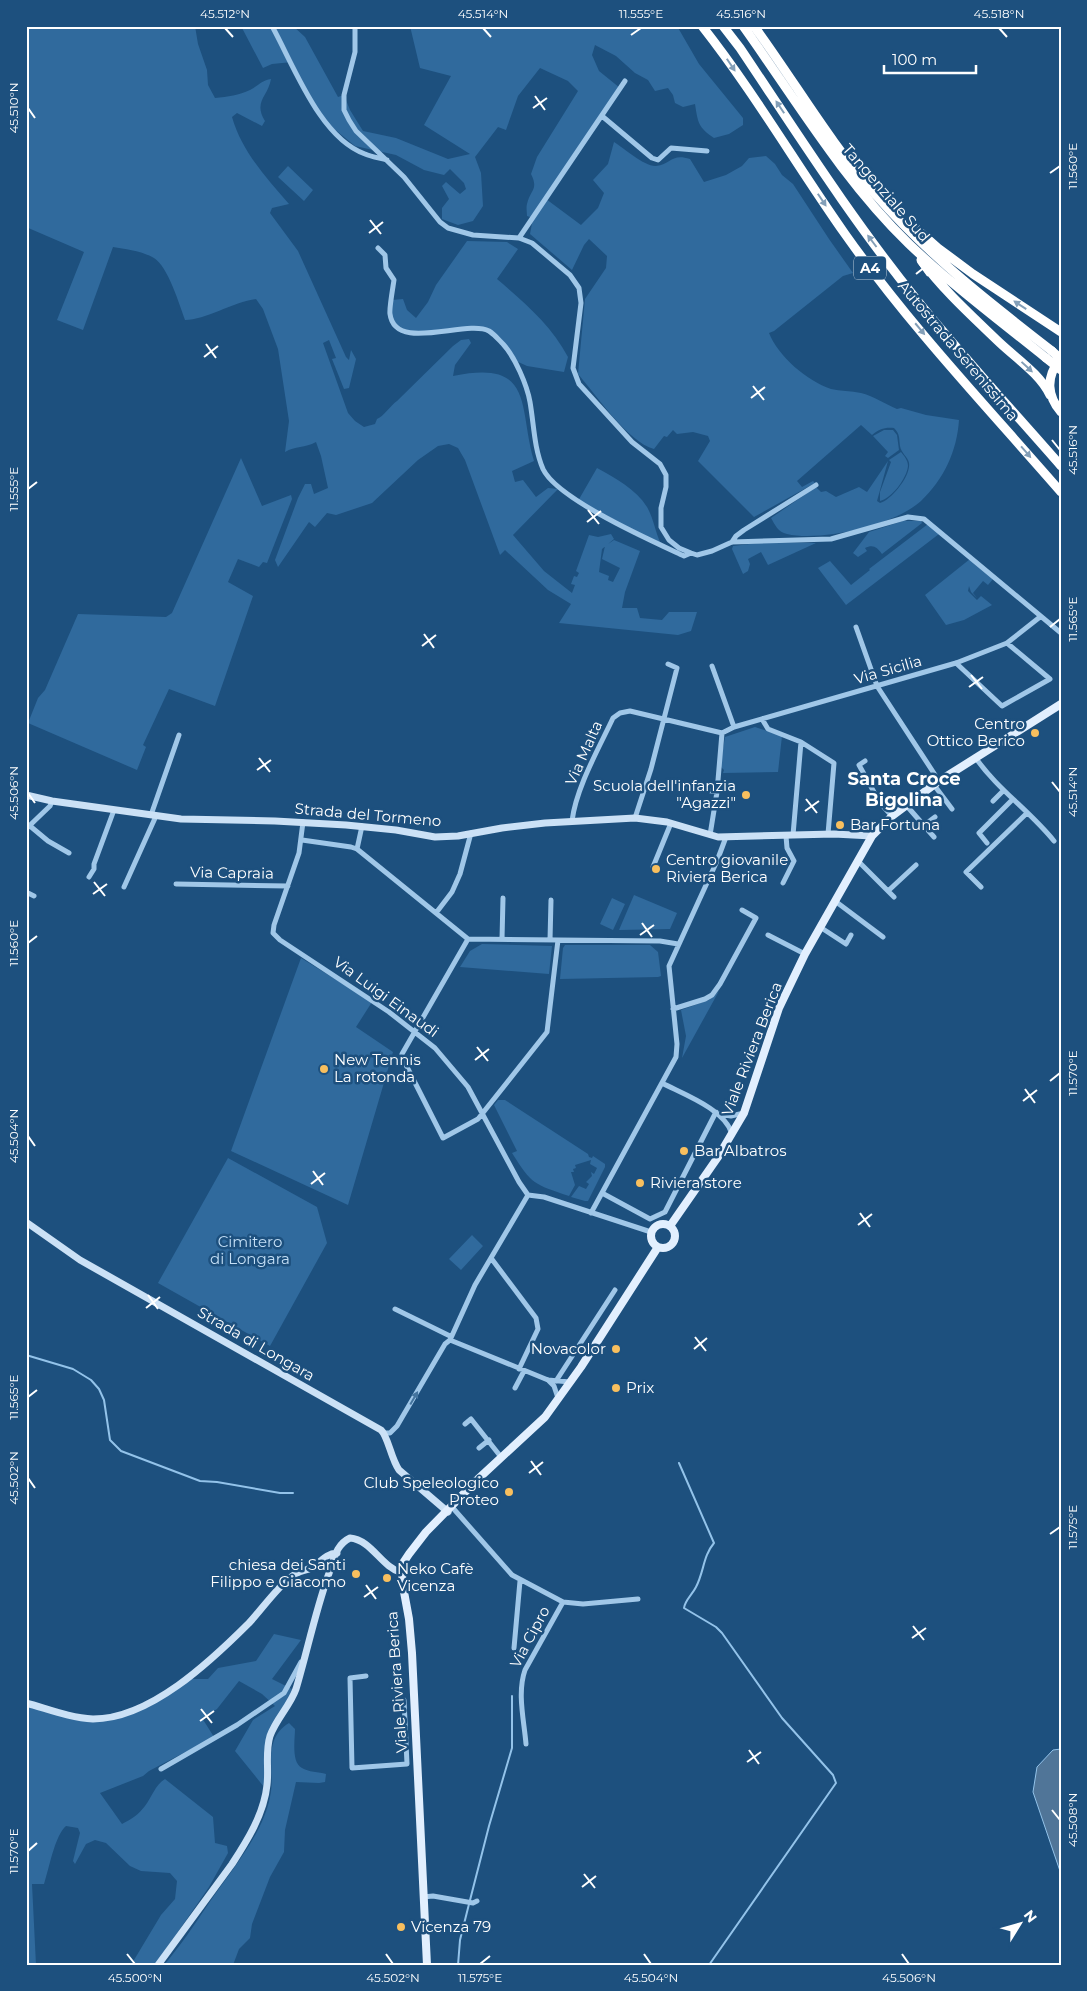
<svg xmlns="http://www.w3.org/2000/svg" width="1087" height="1991" viewBox="0 0 1087 1991" font-family="Montserrat,sans-serif">
  <style>
    .green { fill: #306a9d }
    .water { fill: #507598; stroke: #93c3ea }
    .lines { fill: none; stroke-linecap: round; stroke-linejoin: round }
    .stream { stroke: #93c3ea; stroke-width: 2 }
    .street { stroke: #a0c7e8; stroke-width: 5 }
    .secondary { stroke: #cbe1f6; stroke-width: 7 }
    .primary { stroke: #e2effe; stroke-width: 8 }
    .highway { stroke: #fff; stroke-width: 9 }
    .highway-bridge { stroke: #fff; stroke-width: 9 }
    .oneway { fill: #839fb8 }
    .oneway2 { fill: #44749e }
    .ticks { fill: none; stroke: #fff; stroke-width: 2 }
    .poi-dot { fill: #f8bf5e; stroke: #1d507e; stroke-width: 2 }
    .labels { text-anchor: middle; stroke-width: 5; stroke-linejoin: round; paint-order: stroke }
    .shield { fill: #1d507e; stroke: #bbcad8; stroke-width: 1 }
    .shield-label { font-size: 14px; font-weight: bold; fill: #fff }
    .street-label { font-size: 15px; fill: #fff; stroke: #1d507e }
    .poi-label { font-size: 15px; fill: #fff; stroke: #1d507e; text-anchor: start }
    .park-label { font-size: 15px; fill: #c4dff6; stroke: #1d507e }
    .quarter-label { font-size: 18px; font-weight: bold; fill: #fff; stroke: #1d507e }
    .neatline { fill: none; stroke: #fff; stroke-width: 2 }
    .ticks-label { font-size: 12px; text-anchor: middle; fill: #fff }
  </style>
  <rect width="100%" height="100%" fill="#1d507e"/>
  <path class="green" d="M26 26H195L198 44 207 70 208 85 215 98C228 97 239 95 250 90 258 86 262 80 271 79 268 97 253 101 265 121L262 126 237 113 232 117C242 152 266 177 289 204L272 208 270 213 298 251 346 357 349 360 351 350 356 359 349 388 344 389 332 359 336 358 329 340 323 343 348 413 355 421 364 427 375 424 377 419C383 417 391 405 397 401L453 346 461 340 469 339 471 343 455 365 453 376C535 359 518 406 534 461L512 471 515 482 523 480 536 497 548 488 558 489 513 535 544 571 572 593 575 585 571 584 574 576 577 577 579 573 576 571 589 535 598 537 611 534 614 539 602 549 599 572 609 576 608 580 613 582 620 568 602 559 605 546 614 540 640 551 625 592 622 608H637L640 618 662 620 669 612H697L691 631 678 635 559 623 571 604 548 590 505 550 500 555 465 460 458 448 449 444 438 446 418 460 372 503 336 515 327 513 315 527 309 522 278 567 275 560 298 498 305 484H311L314 494 328 488 321 456 316 442C305 448 295 446 285 452L289 421 278 349 263 309 256 299C233 302 205 320 185 320 179 303 168 267 154 258 142 251 126 249 113 247L83 330 57 320 84 252 26 227Z
    M241 26H293L305 37 338 97 344 95 350 110 363 131 396 138 448 159 470 154 424 125 451 76 420 68 410 26H677L699 64 743 118V125L729 134 714 138C698 127 698 123 695 104L683 107 675 103 673 95 668 88 655 91 648 80 635 73 616 56 595 45 592 55 599 71 620 88 546 199 581 225 598 208 604 193 593 180 608 164 614 142C624 148 645 167 656 166 672 164 671 153 690 159L704 182 726 175 742 166 749 158 766 156 775 164 782 175 793 184 829 239 853 273 843 276 774 331 769 333C778 356 807 381 831 389 840 391 851 391 861 393 873 396 885 404 897 409L901 408 926 415 959 420C957 451 944 479 921 501 895 525 821 542 787 534 778 532 775 525 771 518L816 487 821 492 826 491 836 497 859 487 867 492 888 461 877 501 880 503C891 500 911 476 909 463 908 457 901 453 900 446 899 438 900 434 894 428 885 427 879 429 872 435L861 425 797 481 802 487 813 481 815 483 754 517 698 461 710 441 708 436 693 432 677 434 673 430 667 437 664 436 654 449C628 442 596 395 578 374L585 299 606 268 607 256 589 239 584 245 572 270 530 234 533 218 527 216C527 213 526 207 527 204 530 190 539 190 531 174L537 157 578 91 568 81 540 68 518 96 506 130 498 127 475 157 481 173 483 206 473 221 458 225 442 219V208L449 199 442 186 446 182 460 194 466 189 464 183 450 169 444 175 424 170 396 155 355 146 327 123 304 87 292 62 272 64 263 68Z
    M288 166 313 190 304 201 278 177Z
    M467 241 507 242 518 249 497 279C525 303 551 325 568 357L564 372 527 366 514 360 489 331 478 328 416 333 396 327 390 314 392 300 403 299 407 310 416 318 428 302 436 285Z
    M884 430H893L897 435 899 450 888 458 885 456 888 452 873 436Z
    M901 452C904 456 908 460 908 466 907 478 892 498 880 501V492L891 462 889 460Z
    M241 458 262 506 291 495 292 499 267 563 263 562 259 567 238 559 228 582 253 596 215 706 169 689 143 745 146 747 137 770 28 723 38 698 45 690 78 614 166 617 172 613Z
    M597 468C615 478 636 489 647 507 654 519 655 532 661 544L578 501Z
    M903 521H921L922 523 882 554C877 547 873 544 865 548L867 551 858 557 853 553 869 532Z
    M928 524 939 534 846 605 818 568 830 561 851 585 870 570 869 569Z
    M766 542 816 543 768 565 761 552 748 559 750 564 748 571 743 574 732 549 733 546Z
    M970 559 993 579 988 585 983 581 973 593 977 598 971 592 969 586 968 591 977 600 981 596 992 605 964 620 946 625 925 595Z
    M755 727 782 736 778 772 723 773 724 770 720 766 725 737Z
    M634 895 677 913 670 929 619 930Z
    M612 898 625 904 613 930 600 924Z
    M482 944 552 946 549 974 460 967 470 951Z
    M565 945H650L658 952 661 976 658 977 560 979 563 948Z
    M301 958 372 1002 356 1027 393 1052 348 1205 231 1151Z
    M719 991 682 1058 686 1036 681 1010 709 1000Z
    M498 1100H505L588 1154 589 1157 592 1158 593 1156 605 1164V1167L588 1201H585L571 1197 579 1186 586 1189 589 1184 586 1182 592 1176 591 1172 594 1174 597 1168 590 1164 591 1160 575 1165 576 1168 573 1169 574 1172H571L575 1185 569 1196C534 1184 532 1185 512 1153L517 1151 494 1105Z
    M228 1158 317 1207 327 1243 270 1346 158 1283Z
    M472 1235 483 1246 461 1270 449 1259Z
    M274 1634 301 1640 272 1679 292 1689 286 1706 265 1744 264 1787 235 1751 253 1720 275 1706 262 1694 239 1681 217 1709 202 1718 214 1737 149 1771 143 1776 100 1793 122 1824C132 1819 139 1814 145 1806 152 1797 155 1785 165 1779L213 1817 215 1843 227 1846 228 1853 209 1887 155 1965H131L161 1915 175 1899 177 1881 170 1873 141 1871 130 1866 106 1843 95 1840 86 1844 75 1864 73 1861 80 1833 78 1828 66 1826C55 1835 49 1869 44 1884H32L36 1965H26V1706L86 1719 135 1709 190 1676 194 1679H208L218 1668 256 1661Z
    M289 1723 295 1729C295 1739 291 1763 302 1768 308 1772 319 1772 326 1774L325 1782 319 1783 296 1782 285 1830 284 1852 270 1877 252 1924 250 1938 239 1949 233 1965H164C181 1945 195 1924 209 1903 230 1872 263 1834 270 1797 276 1771 261 1740 289 1723Z"/>
  <path class="water" d="M1061 1749V1874L1033 1792 1037 1767 1053 1750Z"/>
  <g class="lines">
    <path class="stream" d="M26 1355 73 1369 91 1380 99 1389 104 1400 110 1440 121 1451 200 1481 217 1482 280 1493H293
      M679 1463 714 1543C703 1556 704 1572 696 1587 692 1595 685 1600 684 1608L716 1627 722 1633 782 1718 833 1775 836 1783 709 1965
      M458 1965 460 1940 468 1908 489 1826 512 1748V1696"/>
    <path class="street" d="M272 26C294 66 320 138 365 154 372 157 380 158 387 160
      M355 26V52L344 95V110L349 120 356 131 404 177 440 222 448 228 473 235 519 238 532 243 570 275 579 288 581 303 573 368 579 384 632 442 660 464 666 475V487L661 508V527L669 540 679 548 691 553 697 555 712 551 732 542 831 539 908 517 924 519 1061 633
      M602 116 652 158 658 160 671 148 707 151
      M519 238 625 81
      M378 248 385 255 386 268 394 280C393 287 389 309 390 314 395 353 466 319 489 331 494 334 499 340 503 344 515 357 527 385 530 402 534 425 534 448 543 469 557 499 652 541 684 556L691 553
      M732 542 736 536 744 530 816 485
      M856 627 877 686 939 781
      M956 663 1002 706 1050 679 1007 643
      M712 666 734 727
      M762 719 768 729 801 742 834 763 828 834
      M975 757C997 789 1030 811 1054 841
      M865 761 859 765 880 803 892 816
      M856 782 865 776
      M934 785 952 809
      M685 786 717 792
      M993 801 1003 791
      M906 805 934 837
      M151 815 179 735
      M635 818 651 769 677 668 668 664
      M572 821C576 788 599 748 613 718L620 713 630 711 722 733
      M303 822 299 853 274 925 273 933 280 940 389 1012 435 1048 468 1087 519 1182 528 1195
      M30 826 48 841 69 853
      M923 826 935 817
      M26 829 50 806 52 801
      M710 835 717 792 722 733 734 727 956 663 1007 643 1040 617
      M793 835 801 742
      M302 840 351 847 357 849 468 939 402 1054 404 1061 443 1138 478 1119 547 1032 558 940
      M987 843 979 833 1013 799
      M357 849 362 826
      M858 861 894 897
      M653 867 671 823
      M89 877 94 869V864L114 810
      M783 883 794 861 787 848 786 836
      M176 884 288 886
      M124 887 156 816
      M981 887 966 872 1027 813
      M888 891 916 865
      M26 892 34 896
      M835 901 883 937
      M436 913 452 892 460 874 471 833
      M820 927 846 944 851 935
      M768 935 805 954
      M468 939 660 941 678 944
      M502 939 503 898
      M550 940 551 900
      M673 1009 705 999 712 995 720 984 756 918 742 910
      M662 1083C683 1094 725 1109 732 1134
      M720 1114 731 1116 744 1113
      M602 1193 650 1219 665 1212 716 1112
      M591 1213 676 1057 677 1044 669 966 717 861 726 837
      M491 1258 536 1318 538 1329 519 1369
      M395 1309 450 1336
      M450 1340 548 1380 570 1382
      M548 1380 554 1386 558 1398
      M556 1381 615 1290
      M515 1388 524 1371
      M465 1424 471 1419 501 1457
      M385 1433H390L397 1426 445 1344 450 1340 475 1285 528 1195 544 1197 651 1232
      M479 1448 489 1440
      M452 1507 512 1575 563 1602 583 1604 638 1599
      M514 1648 520 1581
      M366 1676 350 1678 352 1768 407 1764 404 1700
      M526 1744C524 1720 517 1693 525 1670L563 1602
      M161 1769 237 1725 284 1693 301 1662
      M423 1897 433 1896 473 1903 477 1901"/>
    <path class="secondary" d="M26 795 52 801 181 819 275 821 346 825 396 830 435 837 458 836 502 828 545 823 635 818 667 822 718 837 834 834 872 836
      M26 1222 80 1260 381 1430C388 1436 391 1459 399 1470L448 1512
      M26 1703C48 1709 70 1718 93 1719 150 1719 211 1661 249 1623 262 1609 281 1582 297 1573 301 1571 307 1570 311 1568 321 1562 325 1554 337 1553
      M158 1965 232 1864C247 1841 264 1814 267 1785 269 1769 265 1752 270 1736 276 1719 290 1706 296 1689 307 1652 315 1613 328 1576 334 1561 335 1545 350 1538 372 1540 381 1567 402 1573"/>
    <path class="primary" d="M651 1236a12 12 0 1 1 24 0a12 12 0 1 1-24 0Z
      M670 1226 718 1157 744 1113 779 1008 805 954 872 836 892 816 939 781 1061 704
      M427 1965 412 1653 409 1619 402 1581 403 1563 409 1554 426 1532 478 1479 545 1417 581 1367 658 1247"/>
    <path class="highway" d="M702 26C754 92 797 166 845 234 910 326 988 408 1061 492
      M723 26 740 48C797 133 852 220 917 300 963 357 1013 411 1061 466
      M743 26C796 100 843 180 909 244 952 285 1000 321 1046 358
      M754 26C795 82 830 143 876 195 928 255 990 303 1052 351
      M911 224 938 248 973 274 1061 332
      M921 260C944 291 972 316 1000 343 1017 359 1040 374 1050 395
      M1059 361C1046 377 1047 396 1061 412"/>
    <path class="highway-bridge" d="M1052 351 1061 359
      M1046 358 1061 370"/>
  </g>
  <defs><path id="oneway-solid" d="M-6-.8H1V-3.2L6.5 0L1 3.2V.8H-6Z" transform="scale(1.25)"/></defs>
  <g class="oneway">
    <use href="#oneway-solid" transform="translate(731 65) rotate(56)"/>
    <use href="#oneway-solid" transform="translate(780 107) rotate(-124)"/>
    <use href="#oneway-solid" transform="translate(822 200) rotate(56)"/>
    <use href="#oneway-solid" transform="translate(872 241) rotate(-127)"/>
    <use href="#oneway-solid" transform="translate(1020 305) rotate(-147)"/>
    <use href="#oneway-solid" transform="translate(920 329) rotate(50)"/>
    <use href="#oneway-solid" transform="translate(1027 367) rotate(43)"/>
    <use href="#oneway-solid" transform="translate(1026 452) rotate(49)"/>
  </g>
  <use class="oneway2" href="#oneway-solid" transform="translate(414 1398) rotate(-60)"/>
  <path class="ticks" d="M225 28 233 37M483 28 491 37M741 28 749 37M999 28 1007 37M631 35 641 28M535 96 545 110M28 108 35 118M533 108 547 98M1050 173 1060 166M370 220 381 234M369 233 383 222M918 262 928 276M916 274 930 263M206 344 216 358M204 357 218 346M753 386 764 400M751 398 765 387M1052 440 1060 450M28 489 37 482M588 510 599 524M587 522 601 511M1050 627 1060 619M424 634 434 648M422 646 436 635M971 675 982 689M969 687 983 677M259 758 270 772M257 770 271 760M1052 782 1060 792M28 793 35 803M806 799 817 813M805 811 819 801M94 882 105 896M93 894 107 884M642 923 652 937M640 935 654 925M28 943 37 936M477 1047 488 1061M475 1060 489 1049M1050 1081 1060 1073M1025 1089 1035 1103M1023 1101 1037 1090M28 1136 35 1146M313 1171 323 1185M311 1184 325 1173M860 1213 870 1227M858 1225 872 1214M148 1295 158 1309M146 1308 160 1297M695 1337 706 1351M694 1349 707 1338M28 1397 37 1390M531 1461 541 1475M529 1473 543 1462M28 1478 35 1488M1050 1534 1060 1527M366 1585 376 1599M364 1597 378 1587M913 1626 924 1640M912 1638 926 1628M201 1709 212 1723M200 1721 214 1711M749 1750 759 1764M747 1762 761 1752M1052 1810 1060 1820M28 1851 37 1843M584 1874 595 1888M582 1887 596 1876M127 1954 135 1964M386 1954 393 1964M644 1954 651 1964M902 1954 909 1964M480 1964 490 1956"/>
  <g class="poi-dot">
    <circle cx="1035" cy="733" r="5"/>
    <circle cx="746" cy="795" r="5"/>
    <circle cx="840" cy="825" r="5"/>
    <circle cx="656" cy="869" r="5"/>
    <circle cx="324" cy="1069" r="5"/>
    <circle cx="684" cy="1151" r="5"/>
    <circle cx="640" cy="1183" r="5"/>
    <circle cx="616" cy="1349" r="5"/>
    <circle cx="616" cy="1388" r="5"/>
    <circle cx="509" cy="1492" r="5"/>
    <circle cx="356" cy="1574" r="5"/>
    <circle cx="387" cy="1578" r="5"/>
    <circle cx="401" cy="1927" r="5"/>
  </g>
  <g class="labels">
    <rect class="shield" x="854" y="256.5" width="32" height="23" rx="4"/>
    <g class="shield-label">
      <text x="870" y="273">A4</text>
    </g>
    <g class="street-label">
      <text transform="translate(886 193) rotate(49)" y="5">Tangenziale Sud</text>
      <text transform="translate(958 351) rotate(50)" y="5">Autostrada Serenissima</text>
      <text transform="translate(888 670) rotate(-16)" y="5">Via Sicilia</text>
      <text transform="translate(584 753) rotate(-66)" y="5">Via Malta</text>
      <text transform="translate(368 815) rotate(5)" y="5">Strada del Tormeno</text>
      <text transform="translate(232 873) rotate(1)" y="5">Via Capraia</text>
      <text transform="translate(386 997) rotate(36)" y="5">Via Luigi Einaudi</text>
      <text transform="translate(752 1049) rotate(-69)" y="5">Viale Riviera Berica</text>
      <text transform="translate(256 1344) rotate(30)" y="5">Strada di Longara</text>
      <text transform="translate(530 1637) rotate(-62)" y="5">Via Cipro</text>
      <text transform="translate(397 1682) rotate(-94)" y="5">Viale Riviera Berica</text>
    </g>
    <g class="poi-label">
      <text x="1025" y="729" text-anchor="end">Centro<tspan x="1025" dy="17">Ottico Berico</tspan></text>
      <text x="736" y="791" text-anchor="end">Scuola dell'infanzia<tspan x="736" dy="17">"Agazzi"</tspan></text>
      <text x="850" y="830">Bar Fortuna</text>
      <text x="666" y="865">Centro giovanile<tspan x="666" dy="17">Riviera Berica</tspan></text>
      <text x="334" y="1065">New Tennis<tspan x="334" dy="17">La rotonda</tspan></text>
      <text x="694" y="1156">Bar Albatros</text>
      <text x="650" y="1188">Riviera store</text>
      <text x="606" y="1354" text-anchor="end">Novacolor</text>
      <text x="626" y="1393">Prix</text>
      <text x="499" y="1488" text-anchor="end">Club Speleologico<tspan x="499" dy="17">Proteo</tspan></text>
      <text x="346" y="1570" text-anchor="end">chiesa dei Santi<tspan x="346" dy="17">Filippo e Giacomo</tspan></text>
      <text x="397" y="1574">Neko Cafè<tspan x="397" dy="17">Vicenza</tspan></text>
      <text x="411" y="1932">Vicenza 79</text>
    </g>
    <g class="park-label">
      <text x="250" y="1247">Cimitero<tspan x="250" dy="17">di Longara</tspan></text>
    </g>
    <g class="quarter-label">
      <text x="904" y="785">Santa Croce<tspan x="904" dy="21">Bigolina</tspan></text>
    </g>
  </g>
  <rect width="1087" height="1991" fill="none" stroke="#1d507e" stroke-width="55"/>
  <g transform="translate(1020 1924) rotate(53)" stroke="#1d507e" stroke-width="4" paint-order="stroke">
  <path d="M0-4L9 19L0 12L-9 19Z" fill="#ffffff"/>
  <text y="-8" font-size="14" font-weight="bold" text-anchor="middle" fill="#ffffff">N</text>
  </g>
  <path d="M884 65v8h92v-8" fill="none" stroke="#ffffff" stroke-width="2.5"/>
  <text x="892" y="65" font-size="15" fill="#ffffff" stroke="#1d507e" stroke-width="4" paint-order="stroke">100 m</text>
  <rect x="28" y="28" width="1032" height="1936" class="neatline"/>
  <g class="ticks-label">
    <text x="225" y="18">45.512°N</text>
    <text x="483" y="18">45.514°N</text>
    <text x="641" y="18">11.555°E</text>
    <text x="741" y="18">45.516°N</text>
    <text x="999" y="18">45.518°N</text>
    <text transform="translate(14 108) rotate(-90)" y="4">45.510°N</text>
    <text transform="translate(1073 166) rotate(-90)" y="4">11.560°E</text>
    <text transform="translate(1073 450) rotate(-90)" y="4">45.516°N</text>
    <text transform="translate(14 489) rotate(-90)" y="4">11.555°E</text>
    <text transform="translate(1073 619) rotate(-90)" y="4">11.565°E</text>
    <text transform="translate(1073 792) rotate(-90)" y="4">45.514°N</text>
    <text transform="translate(14 793) rotate(-90)" y="4">45.506°N</text>
    <text transform="translate(14 943) rotate(-90)" y="4">11.560°E</text>
    <text transform="translate(1073 1073) rotate(-90)" y="4">11.570°E</text>
    <text transform="translate(14 1136) rotate(-90)" y="4">45.504°N</text>
    <text transform="translate(14 1397) rotate(-90)" y="4">11.565°E</text>
    <text transform="translate(14 1478) rotate(-90)" y="4">45.502°N</text>
    <text transform="translate(1073 1527) rotate(-90)" y="4">11.575°E</text>
    <text transform="translate(1073 1820) rotate(-90)" y="4">45.508°N</text>
    <text transform="translate(14 1851) rotate(-90)" y="4">11.570°E</text>
    <text x="135" y="1982">45.500°N</text>
    <text x="393" y="1982">45.502°N</text>
    <text x="480" y="1982">11.575°E</text>
    <text x="651" y="1982">45.504°N</text>
    <text x="909" y="1982">45.506°N</text>
  </g>
</svg>
